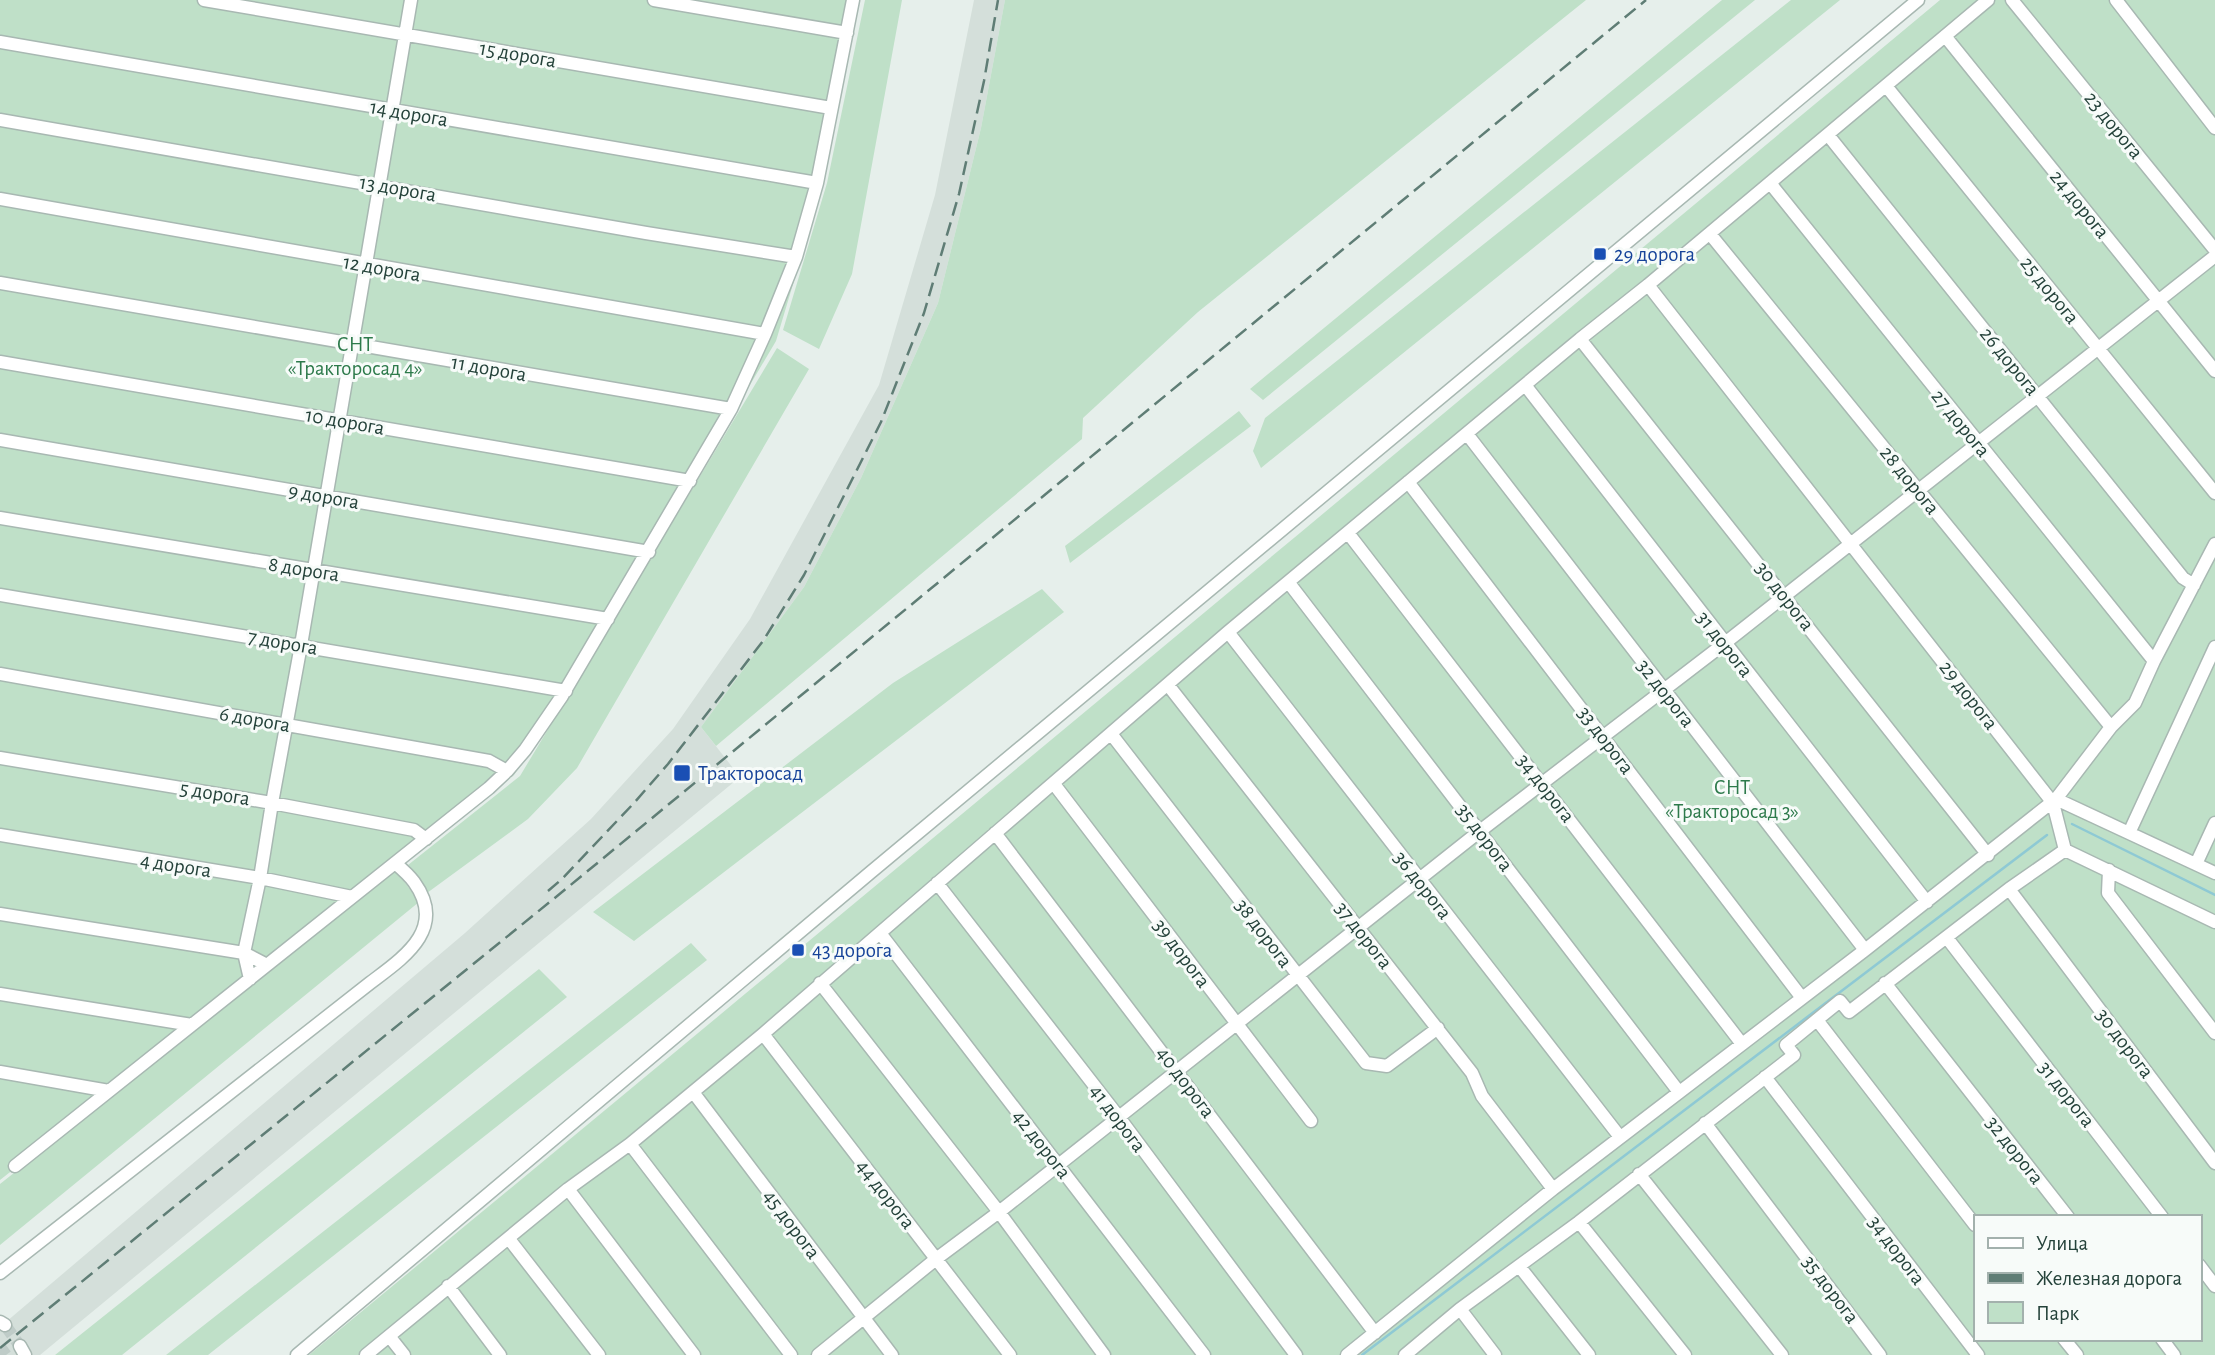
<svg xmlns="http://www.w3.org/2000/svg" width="2215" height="1355" viewBox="0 0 2215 1355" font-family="'Alegreya Sans',sans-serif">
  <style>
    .built { fill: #d4dfda }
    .green { fill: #bfe0c8; fill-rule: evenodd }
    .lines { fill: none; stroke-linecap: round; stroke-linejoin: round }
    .stream { stroke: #8ec9d4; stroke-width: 2.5 }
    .minor-tunnel { stroke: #bfccc8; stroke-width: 12; stroke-dasharray: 12 6; stroke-linecap: butt }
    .minor-casing { stroke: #a8b8b2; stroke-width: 15 }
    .minor { stroke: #fff; stroke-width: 12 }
    .rail { stroke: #5f7d75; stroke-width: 2.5; stroke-dasharray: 14 7; stroke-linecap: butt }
    .transit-dot { fill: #1a4fb4; stroke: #f7fbf9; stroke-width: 2.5 }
    .labels { text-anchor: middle; stroke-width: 6; stroke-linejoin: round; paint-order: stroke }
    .street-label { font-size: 21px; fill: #24423a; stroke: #f7fbf9 }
    .transit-label { font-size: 21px; fill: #164399; stroke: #f7fbf9; text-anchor: start }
    .park-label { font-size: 21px; fill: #2d7a4b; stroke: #f7fbf9 }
  </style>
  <rect width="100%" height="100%" fill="#e6efeb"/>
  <path class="built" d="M974 0H1005L981 128 938 303 861 478 804 587 701 727 740 777 40 1355H0V1327L465 933 591 819 673 729 750 619 879 385 935 195Z"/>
  <path class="green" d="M0 0H860L824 181 776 341 564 699 514 775 0 1180Z
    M865 0H902L852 274 819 349 783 330 827 183Z
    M1005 0H1586L1198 312 1083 418 1082 439 716 746 701 727 804 587 861 478 938 303 981 128Z
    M1722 0H1755L1263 400 1250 389Z
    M1791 0H1840L1261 468 1253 451 1265 418Z
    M1940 0H2215V1355H309C854 905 1397 452 1940 0ZM1975 1217H2199V1339H1975Z
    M777 348 809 369 577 768 528 819 427 893 408 865 520 776Z
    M1239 411 1251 426 1070 563 1065 546Z
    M1042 589 1064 612 634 941 593 912 893 683Z
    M396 870 419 902 0 1245V1184Z
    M691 943 707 960 208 1355H166Z
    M539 969 567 997 122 1355H55Z"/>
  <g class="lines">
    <path class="stream" d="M2072 824 2215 895
      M1362 1355 2047 835"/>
    <path class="minor-tunnel" d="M5 1325 20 1346
      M0 1347 6 1355"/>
    <defs>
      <path id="minor" d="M204 0 831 108
        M654 0 847 33
        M2012 0 2215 250
        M2116 0 2215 128
        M1945 36 2215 371
        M0 42 817 183
        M1886 86 2215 493
        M0 120 646 233 796 257
        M1828 135 2183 578 2194 585
        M1770 183 2154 661
        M0 199 765 334
        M1710 234 2111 727
        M0 283 731 409
        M1648 285 2053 803 2065 850
        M1580 339 1988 855
        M0 362 690 481
        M1525 385 1927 902
        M1467 434 1865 950
        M0 440 649 552
        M1408 482 1802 998
        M0 518 608 619
        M1348 533 1742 1044
        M1289 583 1679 1092
        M0 595 566 691
        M1228 632 1620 1137
        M0 674 489 761 507 771
        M1168 685 1472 1073 1482 1096 1553 1189
        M1112 735 1366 1063 1387 1066 1438 1028
        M0 758 272 803 414 830 426 839
        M1054 784 1311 1121
        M2056 799 2111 727 2135 703 2154 661 2215 544
        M995 833 1375 1333
        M2129 833 2215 647
        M0 835 260 878 352 897
        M2065 850 2215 922
        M2196 864 2215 823
        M2109 870 2108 893 2215 1033
        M937 883 1118 1116 1296 1355
        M2009 889 2215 1163
        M0 914 244 953 267 965
        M880 933 1204 1355
        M1947 938 2162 1217
        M250 979 244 953 260 878 272 803 301 645 411 0
        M820 983 999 1212 1104 1355
        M1885 983 2068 1217
        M0 994 192 1025
        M1817 1020 1975 1225
        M763 1034 1010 1355
        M0 1072 109 1091
        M1765 1077 1978 1355
        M693 1092 892 1355
        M1705 1123 1880 1355
        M630 1144 791 1355
        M15 1166 489 788 507 771 525 750 562 696 731 409 765 334 796 257 817 183 853 0
        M1639 1174 1782 1355
        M568 1189 694 1355
        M1579 1222 1685 1355
        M509 1239 599 1355
        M2199 1265 2215 1286
        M1519 1266 1589 1355
        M0 1273 370 983C403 958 448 929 414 882 409 875 402 869 395 863
        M448 1286 500 1355
        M1460 1309 1495 1355
        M0 1322 5 1325
        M389 1336 404 1355
        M2064 1339 2077 1355
        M2162 1339 2174 1355
        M20 1346 25 1355
        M297 1355 871 872 1918 0
        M366 1355 568 1189 630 1144 763 1034 1228 632 1580 339 1648 285 1988 0
        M818 1355 936 1259 999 1212 1480 831 1725 643 2215 256
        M1347 1355 1553 1189 1865 950 2056 799 2215 873
        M1405 1355 1460 1309 1579 1222 1794 1055 1786 1045 1840 1001 1849 1012 2009 889 2065 850"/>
    </defs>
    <use href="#minor" class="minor-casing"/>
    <use href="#minor" class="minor"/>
    <path class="rail" d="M548 891 562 879 634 803 668 764 763 641 804 575 881 422 924 313 959 194 984 81 998 0
      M0 1348 567 888 1646 0"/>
  </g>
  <g class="transit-dot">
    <rect x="1593" y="247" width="14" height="14" rx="3.5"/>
    <rect x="673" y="764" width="18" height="18" rx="3.5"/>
    <rect x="791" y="943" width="14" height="14" rx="3.5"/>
  </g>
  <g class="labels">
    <g class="street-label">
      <text transform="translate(518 54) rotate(10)" y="7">15 дорога</text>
      <text transform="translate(409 113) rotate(10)" y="7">14 дорога</text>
      <text transform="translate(2114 125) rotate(51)" y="7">23 дорога</text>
      <text transform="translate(398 188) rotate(10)" y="7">13 дорога</text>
      <text transform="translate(2080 204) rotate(51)" y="7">24 дорога</text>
      <text transform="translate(382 268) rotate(10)" y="7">12 дорога</text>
      <text transform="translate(2050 290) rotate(51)" y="7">25 дорога</text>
      <text transform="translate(2010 361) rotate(51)" y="7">26 дорога</text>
      <text transform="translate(489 368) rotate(10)" y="7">11 дорога</text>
      <text transform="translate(345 421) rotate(10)" y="7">10 дорога</text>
      <text transform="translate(1961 423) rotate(51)" y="7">27 дорога</text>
      <text transform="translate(1910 480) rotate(51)" y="7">28 дорога</text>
      <text transform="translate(324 496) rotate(10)" y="7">9 дорога</text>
      <text transform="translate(304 569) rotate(9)" y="7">8 дорога</text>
      <text transform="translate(1785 596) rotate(52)" y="7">30 дорога</text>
      <text transform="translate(283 642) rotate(10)" y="7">7 дорога</text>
      <text transform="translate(1725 644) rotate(52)" y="7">31 дорога</text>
      <text transform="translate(1666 693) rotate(52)" y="7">32 дорога</text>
      <text transform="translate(1969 695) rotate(52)" y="7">29 дорога</text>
      <text transform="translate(255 719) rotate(10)" y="7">6 дорога</text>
      <text transform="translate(1606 740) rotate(53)" y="7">33 дорога</text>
      <text transform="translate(1546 788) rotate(52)" y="7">34 дорога</text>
      <text transform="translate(215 793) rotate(9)" y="7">5 дорога</text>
      <text transform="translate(1485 837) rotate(53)" y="7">35 дорога</text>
      <text transform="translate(176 865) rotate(9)" y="7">4 дорога</text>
      <text transform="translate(1423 885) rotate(52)" y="7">36 дорога</text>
      <text transform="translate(1264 933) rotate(53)" y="7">38 дорога</text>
      <text transform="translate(1364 935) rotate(52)" y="7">37 дорога</text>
      <text transform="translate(1182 953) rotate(53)" y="7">39 дорога</text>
      <text transform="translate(2125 1043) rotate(53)" y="7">30 дорога</text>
      <text transform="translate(1186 1082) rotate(53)" y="7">40 дорога</text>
      <text transform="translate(2067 1094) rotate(52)" y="7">31 дорога</text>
      <text transform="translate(1118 1118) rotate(53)" y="7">41 дорога</text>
      <text transform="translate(1042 1144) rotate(52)" y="7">42 дорога</text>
      <text transform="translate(2015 1150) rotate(52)" y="7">32 дорога</text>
      <text transform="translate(886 1194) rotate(52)" y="7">44 дорога</text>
      <text transform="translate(792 1224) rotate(53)" y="7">45 дорога</text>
      <text transform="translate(1897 1250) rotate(53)" y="7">34 дорога</text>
      <text transform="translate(1831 1289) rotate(53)" y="7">35 дорога</text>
    </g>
    <g class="transit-label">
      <text x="1614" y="261">29 дорога</text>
      <text x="698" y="780">Тракторосад</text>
      <text x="812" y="957">43 дорога</text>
    </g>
    <g class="park-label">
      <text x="355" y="351">СНТ<tspan x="355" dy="24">«Тракторосад 4»</tspan></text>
      <text x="1732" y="794">СНТ<tspan x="1732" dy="24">«Тракторосад 3»</tspan></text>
    </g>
  </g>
  <rect x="1974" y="1215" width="228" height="126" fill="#f7fbf9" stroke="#a3b1ad" stroke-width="2"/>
  <rect x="1988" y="1238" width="35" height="10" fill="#ffffff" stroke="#a3b1ad" stroke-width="2"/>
  <text x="2036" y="1250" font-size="21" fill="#24423a">Улица</text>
  <rect x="1988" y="1273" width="35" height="10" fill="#5f7d75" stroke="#a3b1ad" stroke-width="2"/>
  <text x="2036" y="1285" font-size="21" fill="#24423a">Железная дорога</text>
  <rect x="1988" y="1302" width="35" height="21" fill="#bfe0c8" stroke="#a3b1ad" stroke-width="2"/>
  <text x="2036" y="1320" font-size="21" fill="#24423a">Парк</text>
</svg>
